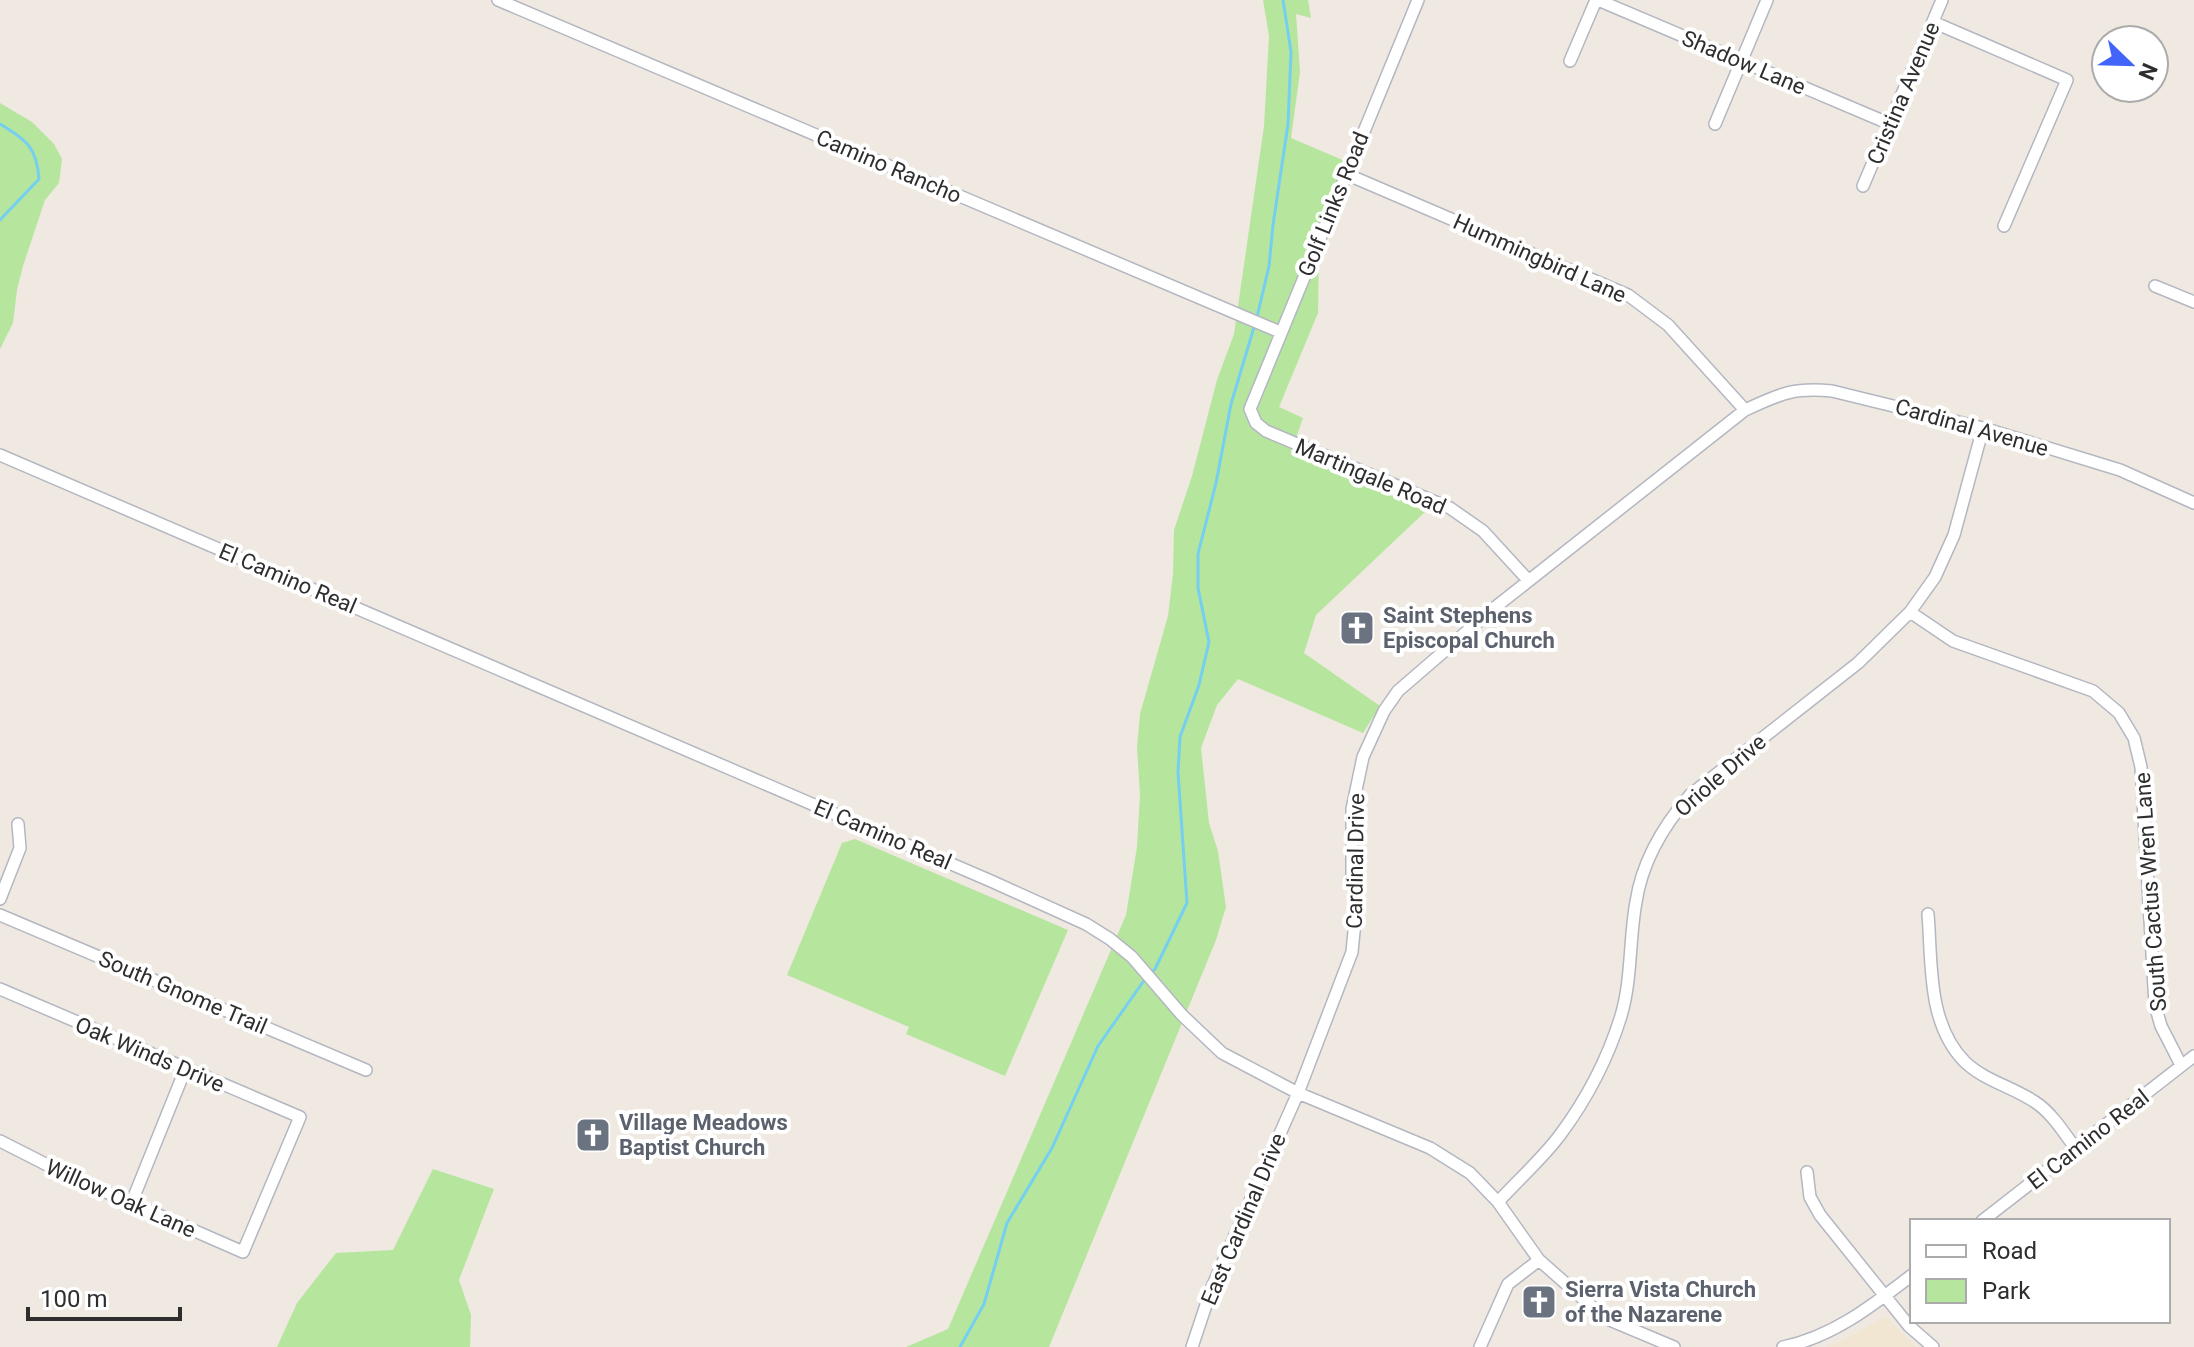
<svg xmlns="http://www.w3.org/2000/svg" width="2194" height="1347" viewBox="0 0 2194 1347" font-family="Roboto,sans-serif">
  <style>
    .education { fill: #f0e6d1 }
    .green { fill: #b6e59e }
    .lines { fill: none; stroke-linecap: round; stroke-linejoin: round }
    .stream { stroke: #75cff0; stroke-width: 3 }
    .minor-casing { stroke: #b4b7c1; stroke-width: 14 }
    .minor { stroke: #fff; stroke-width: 11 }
    .labels { text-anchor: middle; stroke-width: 8; stroke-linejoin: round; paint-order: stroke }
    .street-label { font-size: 22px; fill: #2e2e2e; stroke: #fff }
    .worship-label { font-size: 22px; font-weight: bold; fill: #5b616d; stroke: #fff; text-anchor: start }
  </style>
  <rect width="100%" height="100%" fill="#efe9e1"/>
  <path class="education" d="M1886 1317 1916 1347H1825L1839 1342Z"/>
  <path class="green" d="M1263 0H1308L1311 18 1296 14 1300 72 1291 138 1345 161 1319 252 1318 313 1279 407 1303 418 1291 452 1426 511 1316 615 1304 653 1380 706 1363 733 1238 679 1217 705 1201 748 1209 823 1218 851 1226 907 1216 940 1049 1347H906L948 1329 1126 915 1137 847 1140 795 1137 747 1140 714 1168 616 1173 574 1174 530 1192 476 1217 380 1234 334 1264 126 1269 36Z
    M0 103 32 122 54 144 62 159 59 183 45 200 23 266 17 290 13 323 0 349Z
    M855 839 1068 930 1005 1076 906 1034 909 1027 787 975 842 843Z
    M433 1169 494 1189 459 1280 471 1315 470 1347H277L297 1303 336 1253 393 1250Z"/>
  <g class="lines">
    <path class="stream" d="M0 124C27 140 37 148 39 179L0 220
      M1257 317 1269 266 1273 225 1288 124 1291 52 1283 0
      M1150 974 1155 969 1187 903 1178 772 1180 737 1199 685 1209 642 1198 588V554L1216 483 1231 404 1255 324
      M960 1347 984 1304 1007 1223 1052 1148 1098 1046 1145 979"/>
    <defs>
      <path id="minor" d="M498 0 1280 332
        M1418 0 1250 409 1256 423 1266 431 1450 508 1483 531 1528 580
        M1598 0 1890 124
        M1933 22 2067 80 2004 226
        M1570 61 1596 0
        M1715 124 1767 0
        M1346 174 1628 295 1668 325 1745 410
        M1863 186 1942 0
        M2155 286 2194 302
        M0 455 991 881 1086 924 1110 939 1132 957 1182 1015 1222 1053 1298 1093 1430 1148 1470 1173 1498 1202 1539 1260 1605 1318 1674 1347
        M1910 612 1953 641 2093 691 2119 713 2134 738 2141 767 2155 1005 2161 1026 2181 1065
        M0 899 20 848 18 824
        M1928 914C1932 963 1927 1024 1965 1062 1985 1081 2013 1087 2035 1102 2052 1113 2064 1133 2076 1149
        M0 915 366 1070
        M0 989 300 1117 243 1252 67 1175 0 1141
        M1807 1172 1810 1197 1820 1215 1909 1326 1933 1347
        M1498 1202C1518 1180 1542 1159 1560 1135 1586 1100 1608 1058 1621 1016 1632 979 1629 940 1636 902 1642 862 1664 825 1690 795L1858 663 1910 612 1935 577 1954 535 1983 428
        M131 1204 185 1070
        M1982 1221 2194 1056
        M1192 1347 1212 1287 1298 1093 1352 952 1356 911 1352 873V809L1363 757 1384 711 1398 691 1493 609 1745 410C1780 394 1793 387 1832 391L1983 428 2120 470 2194 503
        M1480 1347 1508 1284 1539 1260
        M1783 1347C1833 1337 1873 1305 1912 1275"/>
    </defs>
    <use href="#minor" class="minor-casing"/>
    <use href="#minor" class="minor"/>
  </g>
  <defs>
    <symbol id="church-square" viewBox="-11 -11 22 22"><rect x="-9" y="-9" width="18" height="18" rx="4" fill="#6b7280" stroke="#fff"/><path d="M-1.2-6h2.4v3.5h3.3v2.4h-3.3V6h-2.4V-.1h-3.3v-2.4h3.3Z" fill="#fff"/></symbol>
  </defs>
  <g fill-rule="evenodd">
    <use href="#church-square" x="1337" y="608" width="40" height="40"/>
    <use href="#church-square" x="573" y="1115" width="40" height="40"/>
    <use href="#church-square" x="1519" y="1282" width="40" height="40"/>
  </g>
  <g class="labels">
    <g class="street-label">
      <text transform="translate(1744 62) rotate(23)" y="8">Shadow Lane</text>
      <text transform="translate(1903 93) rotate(-67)" y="8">Cristina Avenue</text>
      <text transform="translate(889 166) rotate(23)" y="8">Camino Rancho</text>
      <text transform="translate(1333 204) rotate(-68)" y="8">Golf Links Road</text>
      <text transform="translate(1540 258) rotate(24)" y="8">Hummingbird Lane</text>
      <text transform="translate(1972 427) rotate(16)" y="8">Cardinal Avenue</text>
      <text transform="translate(1371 476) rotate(23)" y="8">Martingale Road</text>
      <text transform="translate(288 578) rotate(23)" y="8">El Camino Real</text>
      <text transform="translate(1720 775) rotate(-41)" y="8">Oriole Drive</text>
      <text transform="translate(883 834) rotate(23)" y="8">El Camino Real</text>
      <text transform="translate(1355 861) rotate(-89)" y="8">Cardinal Drive</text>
      <text transform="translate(2150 892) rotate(-94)" y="8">South Cactus Wren Lane</text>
      <text transform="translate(183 992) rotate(23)" y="8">South Gnome Trail</text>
      <text transform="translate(150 1054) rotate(23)" y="8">Oak Winds Drive</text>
      <text transform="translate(2088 1139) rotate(-38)" y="8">El Camino Real</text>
      <text transform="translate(121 1198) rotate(24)" y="8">Willow Oak Lane</text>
      <text transform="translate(1243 1219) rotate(-67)" y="8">East Cardinal Drive</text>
    </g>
    <g class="worship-label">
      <text x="1383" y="623">Saint Stephens<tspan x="1383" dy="25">Episcopal Church</tspan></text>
      <text x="619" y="1130">Village Meadows<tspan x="619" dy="25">Baptist Church</tspan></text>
      <text x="1565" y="1297">Sierra Vista Church<tspan x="1565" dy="25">of the Nazarene</tspan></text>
    </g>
  </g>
  <rect x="1910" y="1219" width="260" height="104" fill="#ffffff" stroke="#ababab" stroke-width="2"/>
  <rect x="1926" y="1245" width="40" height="12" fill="#ffffff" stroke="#ababab" stroke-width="2"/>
  <text x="1982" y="1259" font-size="24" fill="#2e2e2e">Road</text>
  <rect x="1926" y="1279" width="40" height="24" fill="#b6e59e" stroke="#ababab" stroke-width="2"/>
  <text x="1982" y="1299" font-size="24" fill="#2e2e2e">Park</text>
  <g transform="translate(2130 64) rotate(113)"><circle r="38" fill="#ffffff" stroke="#ababab" stroke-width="2"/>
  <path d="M0-6L14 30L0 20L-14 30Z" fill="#4264fb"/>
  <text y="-12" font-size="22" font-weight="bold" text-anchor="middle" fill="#2e2e2e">N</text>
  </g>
  <path d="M28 1307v12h152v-12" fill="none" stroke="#2e2e2e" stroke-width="4"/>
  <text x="40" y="1307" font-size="24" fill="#2e2e2e" stroke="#ffffff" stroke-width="6" paint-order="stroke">100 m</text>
</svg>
